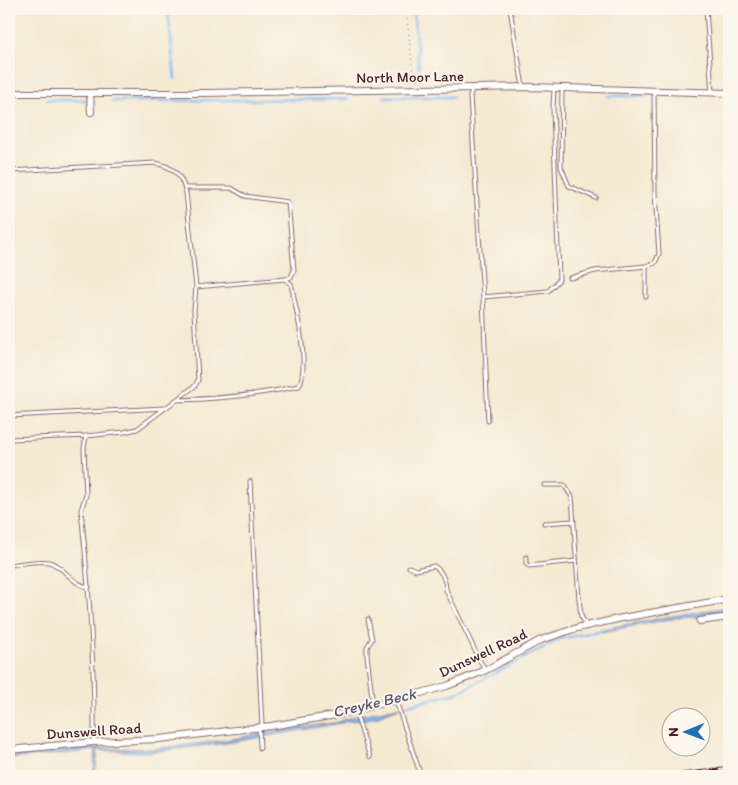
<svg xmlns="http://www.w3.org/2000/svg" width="738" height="785" viewBox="0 0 738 785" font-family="Itim,sans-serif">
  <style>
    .water { fill: #82baf3; stroke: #666c8f }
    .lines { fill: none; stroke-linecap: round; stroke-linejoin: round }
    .stream { stroke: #82baf3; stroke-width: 2.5 }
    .service-casing { stroke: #866665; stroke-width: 5 }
    .minor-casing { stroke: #866665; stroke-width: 8 }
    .path { stroke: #866665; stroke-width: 1; stroke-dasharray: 1 4; stroke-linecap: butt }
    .service { stroke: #fff; stroke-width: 3 }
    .minor { stroke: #fff; stroke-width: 6 }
    .rail-casing { stroke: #4a1f2b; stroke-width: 4.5 }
    .rail { stroke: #fbf7ec; stroke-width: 2.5; stroke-dasharray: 8; stroke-linecap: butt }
    .labels { text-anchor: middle; stroke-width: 4; stroke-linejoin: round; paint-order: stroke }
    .street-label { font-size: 15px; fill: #4a1f2b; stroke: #fbf7ec }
    .water-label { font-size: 16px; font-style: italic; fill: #5e5571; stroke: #fbf7ec }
  </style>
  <rect width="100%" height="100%" fill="#fbf7ec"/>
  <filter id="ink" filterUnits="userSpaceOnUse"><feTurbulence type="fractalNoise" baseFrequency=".02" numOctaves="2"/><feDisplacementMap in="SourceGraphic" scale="10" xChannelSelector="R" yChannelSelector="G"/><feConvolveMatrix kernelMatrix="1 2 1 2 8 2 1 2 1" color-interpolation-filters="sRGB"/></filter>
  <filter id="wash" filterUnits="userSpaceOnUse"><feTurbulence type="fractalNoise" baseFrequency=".0096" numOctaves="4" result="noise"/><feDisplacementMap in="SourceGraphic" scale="20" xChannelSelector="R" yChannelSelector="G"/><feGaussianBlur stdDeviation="1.12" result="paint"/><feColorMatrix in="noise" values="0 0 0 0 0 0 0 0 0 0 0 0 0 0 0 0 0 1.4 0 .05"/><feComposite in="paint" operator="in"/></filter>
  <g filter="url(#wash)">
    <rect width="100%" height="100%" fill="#f4e9d1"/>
    <path class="water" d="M729 607V610L695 617 673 618 672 620 670 619 601 632 602 629 673 616Z
      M406 705 376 717 363 720 346 721 342 723 227 743 149 752 98 750 95 776H93L96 750 9 759V756L83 748 155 749 226 740 281 730 339 722 344 719Z"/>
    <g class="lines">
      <path class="stream" d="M168 9 175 79
        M413 9 420 79
        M653 95H699
        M608 96H647
        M384 97H453
        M47 100H86
        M112 101 348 99
        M404 706 457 693 560 639 602 630"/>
    </g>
  </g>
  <g filter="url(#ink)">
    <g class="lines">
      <defs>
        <path id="service" d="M510 9 523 87
          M706 9 712 93
          M472 89 470 96 483 297 488 421
          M562 89 561 167 569 186 596 198
          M9 171 156 163C175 168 181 174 186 193L196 287 194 310 198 380 195 386 137 429 124 432 86 436 84 448 86 495 81 510C89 587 95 664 94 742
          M185 188H231L245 196 288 202 294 270 291 277 286 279
          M570 278 595 271 646 266
          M483 297 548 291 559 280 553 108 554 89
          M646 297V266L655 263 659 254 655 193 654 91
          M177 400C217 399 259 395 299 386 310 366 296 307 291 284L285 279 196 287
          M9 416 165 408
          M9 439 86 436
          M250 481 262 726
          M544 485H564L572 497 579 599 581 616 586 625
          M544 523 574 521
          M526 557V564L529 566 576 561
          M9 565C21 564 37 560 49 562 64 566 73 586 89 587
          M409 567 416 570 434 566C442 571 446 581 446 590L480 661 485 669
          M368 619 372 639 367 647V655L373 705
          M396 701 421 776
          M355 711 370 757
          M259 728 260 748"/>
        <path id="minor" d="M9 93H204L530 87 729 93
          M90 93 91 112
          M700 621 729 617
          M9 750 94 742 159 739 271 726 342 714 447 686 486 670 541 640 577 628 622 618 729 599"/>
      </defs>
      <use href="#service" class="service-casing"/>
      <use href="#minor" class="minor-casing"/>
      <path class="path" d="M406 9 414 82"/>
      <use href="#service" class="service"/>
      <use href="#minor" class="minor"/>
      <defs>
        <path id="rail" d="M671 776 729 769"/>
      </defs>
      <use href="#rail" class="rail-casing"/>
      <use href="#rail" class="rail"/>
    </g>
  </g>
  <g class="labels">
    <g class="street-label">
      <text transform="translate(410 77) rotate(-1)" y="5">North Moor Lane</text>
      <text transform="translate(483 653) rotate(-25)" y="5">Dunswell Road</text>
      <text transform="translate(94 731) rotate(-4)" y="5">Dunswell Road</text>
    </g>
    <g class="water-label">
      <text transform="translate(374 702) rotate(-13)" y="6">Creyke Beck</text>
    </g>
  </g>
  <rect width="738" height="785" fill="none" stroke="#fbf7ec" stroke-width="30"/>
  <g transform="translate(686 732) rotate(269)"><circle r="24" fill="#fbf7ec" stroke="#b4a19f"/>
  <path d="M0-4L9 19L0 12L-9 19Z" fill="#1f6fb2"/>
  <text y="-8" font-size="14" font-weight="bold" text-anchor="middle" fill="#4a1f2b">N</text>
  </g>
</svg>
